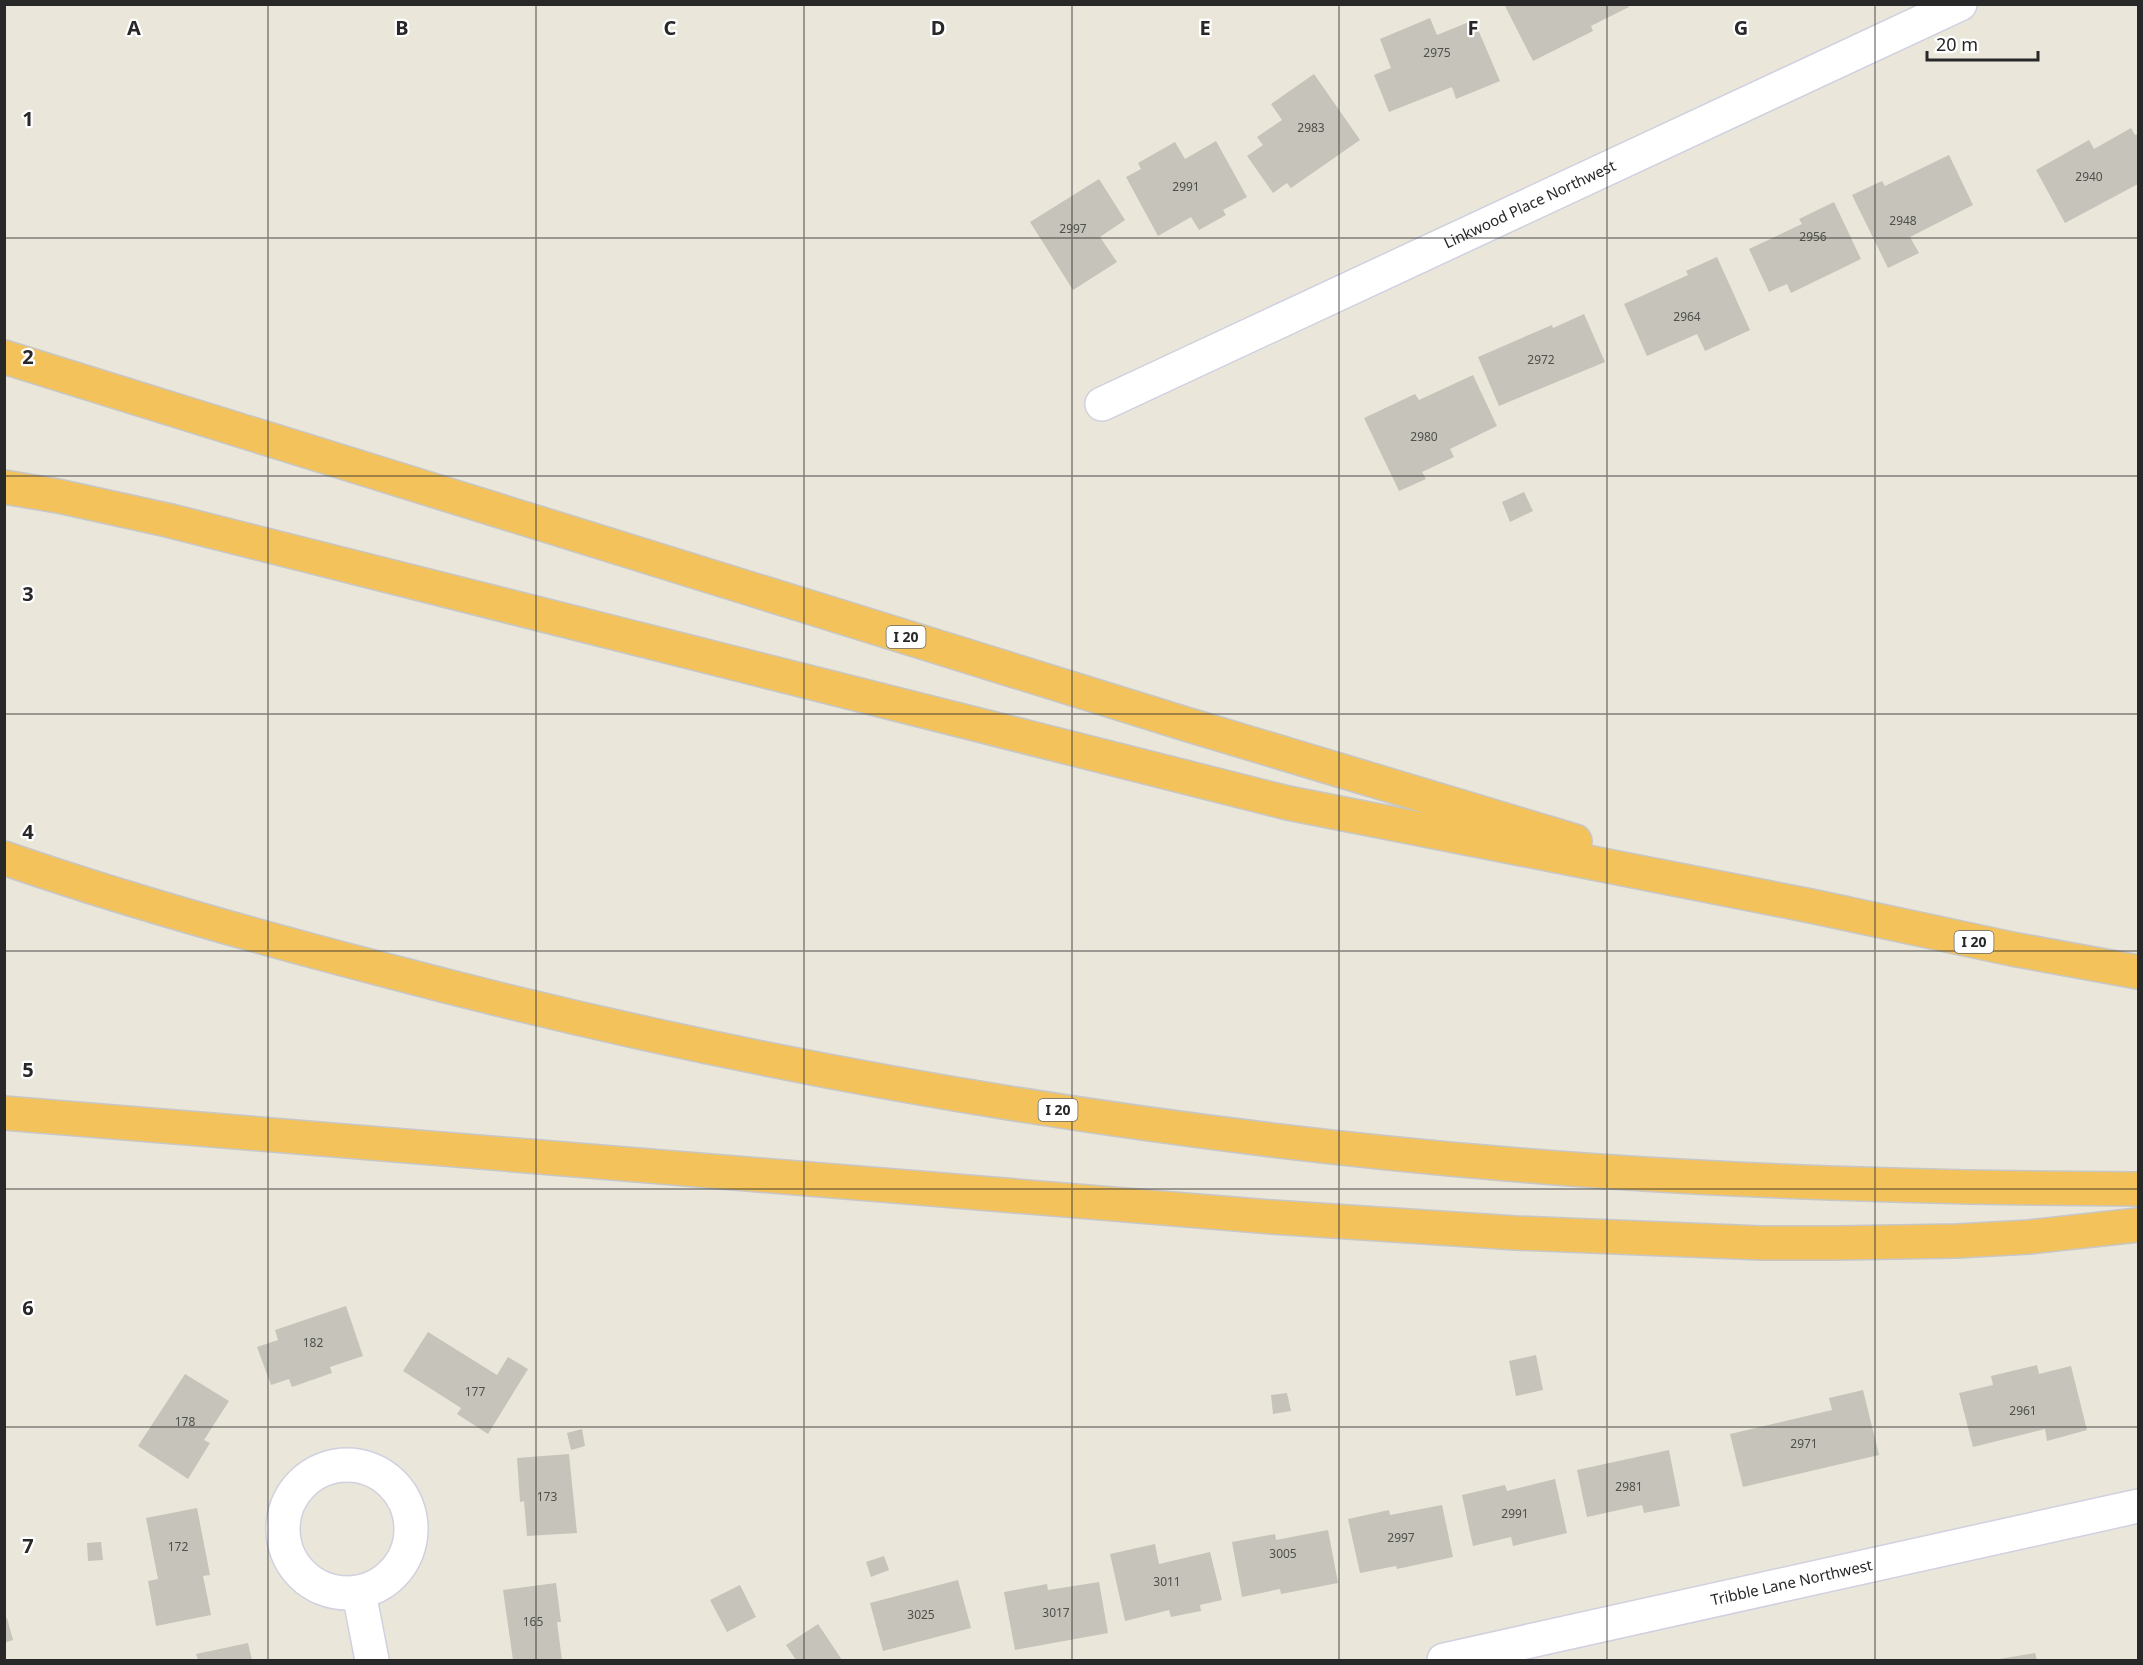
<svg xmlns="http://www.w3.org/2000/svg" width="2143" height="1665" viewBox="0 0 2143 1665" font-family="'Noto Sans',sans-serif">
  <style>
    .building { fill: #c5c3ba }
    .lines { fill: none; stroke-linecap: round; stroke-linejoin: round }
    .minor-casing { stroke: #d0d0e0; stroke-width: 36 }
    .motorway-casing { stroke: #c7c7c7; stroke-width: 36 }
    .minor { stroke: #fff; stroke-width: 33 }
    .motorway { stroke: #f3c25b; stroke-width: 33 }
    .grid { fill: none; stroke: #282828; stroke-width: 1.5; stroke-opacity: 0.55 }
    .labels { text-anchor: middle; stroke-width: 4.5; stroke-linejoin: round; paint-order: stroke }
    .number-label { font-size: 12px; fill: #4f4f4c }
    .shield { fill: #fff; stroke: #686868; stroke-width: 1.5 }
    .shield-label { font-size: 14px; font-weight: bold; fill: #282828 }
    .street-label { font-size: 15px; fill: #282828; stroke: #fff }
    .grid-label { font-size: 20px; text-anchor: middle; font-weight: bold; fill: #282828; stroke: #fff; stroke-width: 4.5; stroke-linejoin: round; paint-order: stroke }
  </style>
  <rect width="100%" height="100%" fill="#eae7da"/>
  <path class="building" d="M1504 4H1628L1629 7 1591 26 1593 31 1533 61Z
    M1430 18 1437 35 1474 20 1500 81 1456 99 1452 87 1389 112 1374 75 1391 68 1380 39Z
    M1314 74 1360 140 1291 188 1287 183 1273 193 1247 156 1263 145 1257 137 1282 120 1271 104Z
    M2131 128 2135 135 2138 134V184L2065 223 2036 170 2089 140 2094 149Z
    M1216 141 1247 197 1223 210 1226 215 1199 230 1191 217 1158 236 1126 177 1141 169 1138 163 1175 142 1185 159Z
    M1949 155 1973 205 1910 237 1919 253 1888 268 1852 195 1882 181 1885 186Z
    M1099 179 1125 220 1100 237 1117 262 1073 290 1030 222Z
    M1834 202 1861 259 1791 293 1787 284 1769 292 1749 249 1802 224 1799 219Z
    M1717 257 1750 330 1705 351 1697 334 1647 356 1624 304 1688 275 1686 271Z
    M1584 314 1605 362 1499 406 1478 357 1552 325 1553 328Z
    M1473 375 1497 426 1450 449 1454 457 1422 472 1426 479 1399 491 1364 418 1415 394 1419 400Z
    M1524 492 1533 511 1510 522 1502 502Z
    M346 1306 363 1356 330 1367 332 1373 292 1387 289 1379 271 1385 257 1347 278 1340 275 1330Z
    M428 1332 497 1375 508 1357 528 1369 488 1434 457 1414 461 1408 403 1371Z
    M1536 1355 1543 1390 1516 1396 1509 1361Z
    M2037 1365 2039 1374 2071 1366 2087 1430 2047 1441 2045 1429 1973 1447 1959 1393 1993 1385 1991 1376Z
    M185 1374 229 1401 204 1440 210 1443 188 1479 138 1446Z
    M1863 1390 1879 1455 1743 1487 1730 1434 1832 1410 1829 1398Z
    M1287 1393 1291 1411 1273 1414 1271 1395Z
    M582 1429 585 1446 571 1450 567 1433Z
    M1669 1450 1680 1506 1644 1513 1642 1505 1587 1517 1577 1470Z
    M569 1454 577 1533 527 1536 524 1501 520 1502 517 1458Z
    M1555 1479 1567 1533 1513 1546 1511 1537 1473 1546 1462 1495 1505 1485 1507 1491Z
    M1442 1505 1453 1557 1397 1569 1396 1566 1360 1573 1348 1519 1389 1510 1390 1515Z
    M197 1508 210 1575 203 1576 211 1615 156 1626 148 1581 158 1579 146 1518Z
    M1328 1530 1338 1583 1281 1594 1280 1589 1242 1597 1232 1542 1275 1534 1276 1540Z
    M101 1542 103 1560 88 1561 87 1543Z
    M1155 1544 1159 1564 1210 1552 1222 1600 1200 1605 1201 1611 1171 1617 1169 1610 1125 1621 1110 1554Z
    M884 1556 889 1570 871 1577 866 1562Z
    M958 1580 971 1628 883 1651 870 1603Z
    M1099 1582 1108 1633 1015 1650 1004 1592 1047 1584 1048 1590Z
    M556 1583 561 1622H557L562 1660H513L503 1590Z
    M740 1585 756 1617 727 1632 710 1600Z
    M7 1618 13 1640 4 1643V1619Z
    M818 1624 842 1660H796L786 1645Z
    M248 1643 252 1660H198L196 1654Z
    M2035 1653 2037 1660H1999V1659Z"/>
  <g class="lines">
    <defs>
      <g id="minor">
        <path id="s1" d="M1102 404 1960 4"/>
        <circle cx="347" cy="1529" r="64"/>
        <path d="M359 1593 372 1660"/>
        <path id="s2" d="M1444 1660 2138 1506"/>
      </g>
      <path id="motorway" d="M4 357 1189 725 1575 841
        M4 487 58 496 167 520 1288 803 1811 906 2012 949 2138 972
        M4 858C128 901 254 936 381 969 749 1067 1127 1132 1507 1164 1717 1182 1928 1188 2138 1189
        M4 1113 1272 1217 1516 1233 1762 1243H1836L1957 1241 2029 1237 2138 1225"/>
    </defs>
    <use href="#minor" class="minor-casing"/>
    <use href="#motorway" class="motorway-casing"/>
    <use href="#minor" class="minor"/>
    <use href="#motorway" class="motorway"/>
  </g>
  <path class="grid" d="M268 4V1660M536 4V1660M804 4V1660M1072 4V1660M1339 4V1660M1607 4V1660M1875 4V1660M4 238H2138M4 476H2138M4 714H2138M4 951H2138M4 1189H2138M4 1427H2138"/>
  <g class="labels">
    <g class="number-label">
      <text x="1437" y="57">2975</text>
      <text x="1311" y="132">2983</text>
      <text x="2089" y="181">2940</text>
      <text x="1186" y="191">2991</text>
      <text x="1903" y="225">2948</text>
      <text x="1073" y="233">2997</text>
      <text x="1813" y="241">2956</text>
      <text x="1687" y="321">2964</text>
      <text x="1541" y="364">2972</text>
      <text x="1424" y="441">2980</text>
      <text x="313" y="1347">182</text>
      <text x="475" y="1396">177</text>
      <text x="2023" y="1415">2961</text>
      <text x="185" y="1426">178</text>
      <text x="1804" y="1448">2971</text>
      <text x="1629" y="1491">2981</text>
      <text x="547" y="1501">173</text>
      <text x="1515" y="1518">2991</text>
      <text x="1401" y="1542">2997</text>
      <text x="178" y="1551">172</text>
      <text x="1283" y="1558">3005</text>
      <text x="1167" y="1586">3011</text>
      <text x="1056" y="1617">3017</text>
      <text x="921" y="1619">3025</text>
      <text x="533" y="1626">165</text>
    </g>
    <g class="shield">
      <rect x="886.5" y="626" width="39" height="22" rx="4.5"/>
      <rect x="1954.5" y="931" width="39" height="22" rx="4.5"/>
      <rect x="1038.5" y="1099" width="39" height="22" rx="4.5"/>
    </g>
    <g class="shield-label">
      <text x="906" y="642">I 20</text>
      <text x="1974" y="947">I 20</text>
      <text x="1058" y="1115">I 20</text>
    </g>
    <g class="street-label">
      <text dy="5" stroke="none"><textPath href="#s1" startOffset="472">Linkwood Place Northwest</textPath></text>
      <text dy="5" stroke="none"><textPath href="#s2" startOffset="356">Tribble Lane Northwest</textPath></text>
    </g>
  </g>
  <g class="grid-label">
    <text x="134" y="35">A</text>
    <text x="402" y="35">B</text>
    <text x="670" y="35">C</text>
    <text x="938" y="35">D</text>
    <text x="1205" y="35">E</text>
    <text x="1473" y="35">F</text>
    <text x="1741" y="35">G</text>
    <text x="28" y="126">1</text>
    <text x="28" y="364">2</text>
    <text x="28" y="601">3</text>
    <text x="28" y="839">4</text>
    <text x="28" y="1077">5</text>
    <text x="28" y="1315">6</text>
    <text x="28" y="1553">7</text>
  </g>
  <rect width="2143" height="1665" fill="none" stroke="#282828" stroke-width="12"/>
  <path d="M1927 51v9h111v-9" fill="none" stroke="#282828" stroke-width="3"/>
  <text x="1936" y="51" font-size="18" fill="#282828" stroke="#ffffff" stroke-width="4.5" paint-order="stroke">20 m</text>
</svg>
